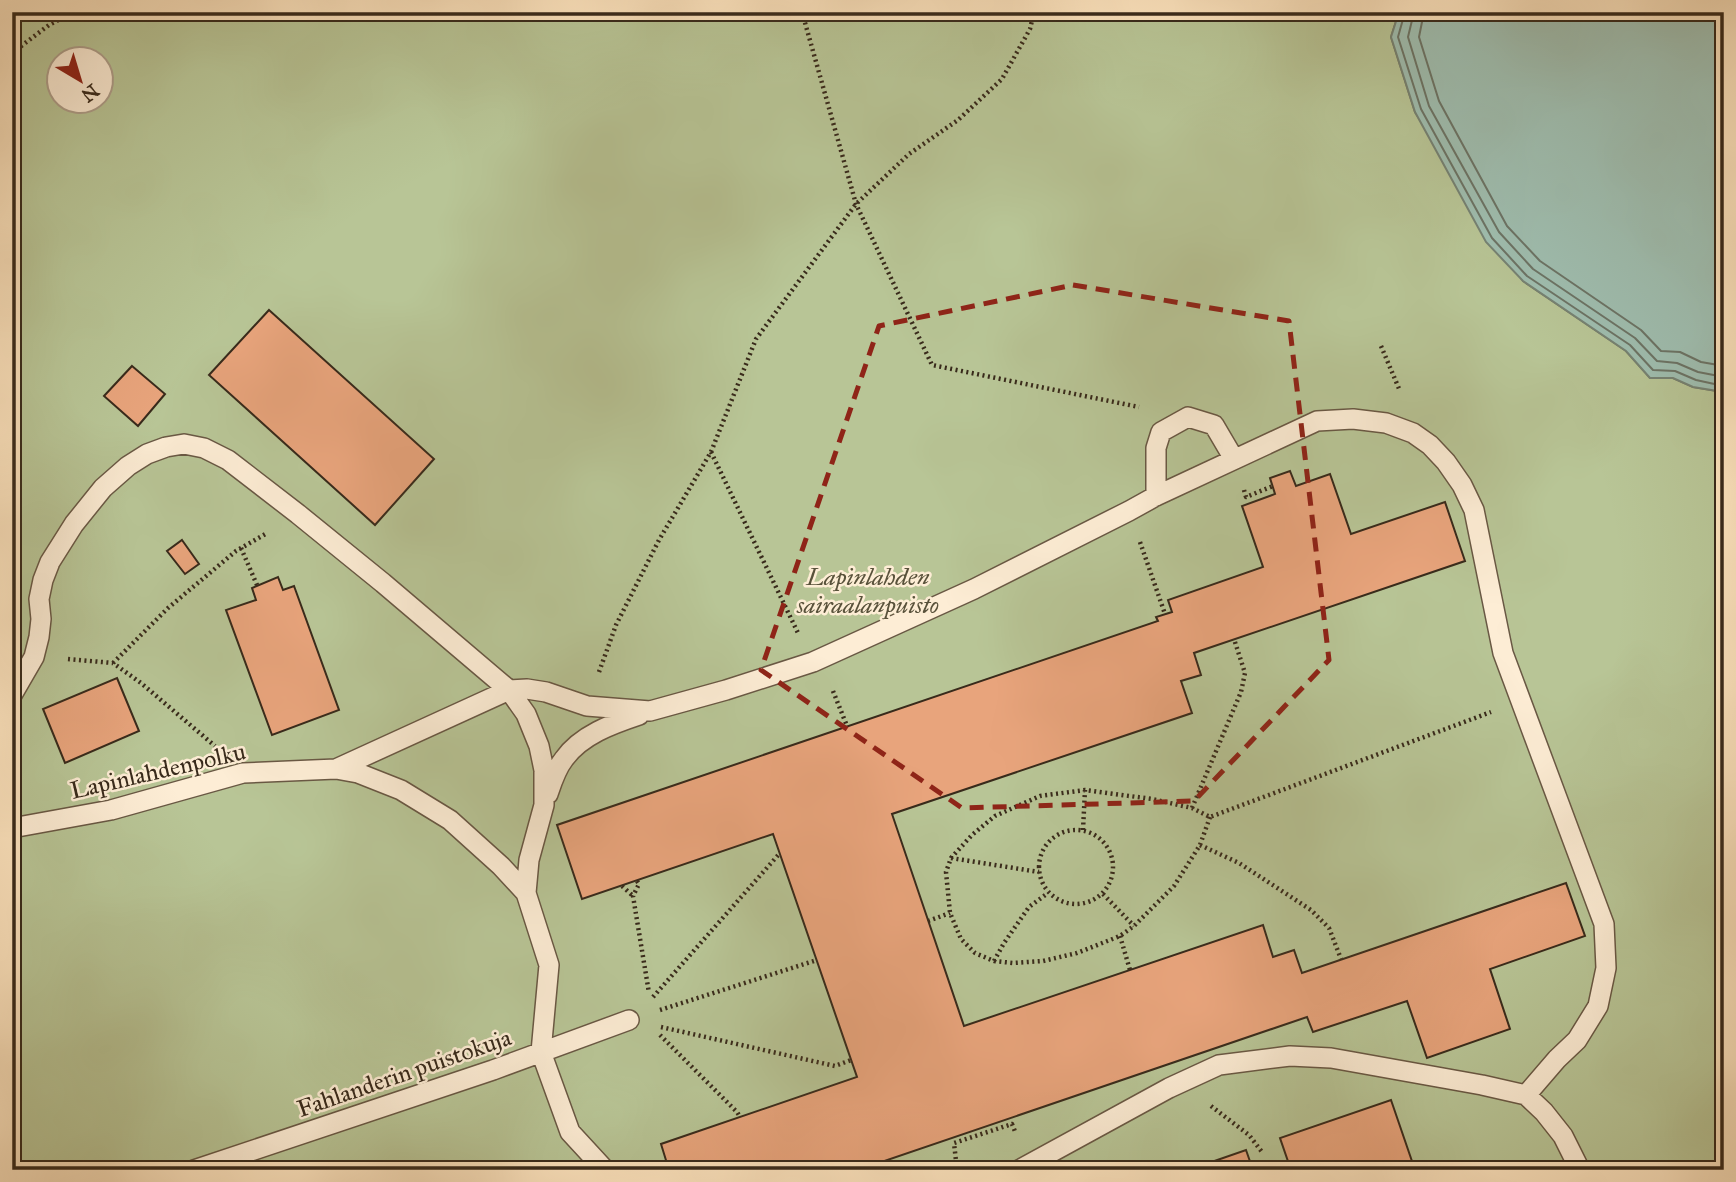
<svg xmlns="http://www.w3.org/2000/svg" width="1736" height="1182" viewBox="0 0 1736 1182" font-family="'IM FELL Great Primer',serif">
  <style>
    .green { fill: #b8c596; stroke: #787858; stroke-width: 2; fill-rule: evenodd }
    .water { fill: #9fbeb0; stroke: #768374; stroke-width: 2 }
    .lines { fill: none; stroke-linecap: round; stroke-linejoin: round }
    .shore { stroke: #6c7466; stroke-width: 2 }
    .building { fill: #e8a47c; stroke: #382a1b; stroke-width: 2 }
    .lane-casing { stroke: #695844; stroke-width: 22 }
    .path { stroke: #382a1b; stroke-width: 4.5; stroke-dasharray: 2 3.5; stroke-linecap: butt }
    .lane { stroke: #fdedd5; stroke-width: 19 }
    .marked { fill: none; stroke: #8f2418; stroke-width: 5; stroke-dasharray: 14 9; stroke-linejoin: round }
    .labels { text-anchor: middle; stroke-width: 5; stroke-linejoin: round; paint-order: stroke }
    .park-label { font-size: 24px; font-style: italic; fill: #58513a; stroke: #fdedd5 }
    .street-label { font-size: 24px; fill: #382a1b; stroke: #fdedd5 }
  </style>
  <rect width="100%" height="100%" fill="#fce3be"/>
  <filter id="stains"><feTurbulence type="fractalNoise" baseFrequency=".00286" numOctaves="4"/><feColorMatrix values="0 0 0 0 .2 0 0 0 0 .09 0 0 0 0 .02 0 0 0 .5 -.17"/></filter>
  <radialGradient id="worn" r=".72"><stop offset=".6" stop-color="#630" stop-opacity="0"/><stop offset="1" stop-color="#630" stop-opacity=".3"/></radialGradient>
  <path class="green" d="M12 12H1399L1391 37 1415 112 1523 281 1626 351 1650 378H1673L1693 387 1717 391 1724 400V430L1718 440 1717 451 1724 457V500L1719 536 1724 545V1170H12ZM60 60H102V102H60Z"/>
  <path class="water" d="M1399 12H1724V400L1717 391 1693 387 1673 378H1650L1626 351 1523 281 1486 242 1415 112 1391 37Z"/>
  <g class="lines">
    <path class="shore" d="M1405 12 1398 37 1421 109 1492 238 1527 276 1630 345 1653 370 1675 371 1696 380 1719 385 1724 389
      M1414 12 1408 37 1429 106 1499 232 1533 269 1635 338 1657 361 1677 363 1698 372 1724 377
      M1424 12 1419 37 1439 101 1507 226 1540 261 1641 330 1661 351 1680 352 1701 362 1724 366"/>
  </g>
  <path class="building" d="M269 310 434 459 375 525 209 375Z
    M132 366 165 394 138 426 104 396Z
    M1290 471 1296 486 1330 474 1351 534 1445 502 1465 561 1194 653 1201 675 1181 681 1192 713 892 814 964 1026 1263 925 1273 957 1294 950 1302 973 1566 883 1585 936 1490 969 1510 1029 1427 1058 1407 1001 1313 1032 1307 1017 858 1170H669L661 1144 857 1077 773 834 582 899 557 825 1158 621 1156 617 1172 612 1168 600 1263 567 1242 506 1275 494 1270 478Z
    M182 540 199 564 185 574 167 551Z
    M278 577 283 590 294 586 339 710 272 735 226 610 256 600 252 588Z
    M117 678 139 731 65 763 43 709Z
    M1391 1100 1415 1170H1291L1280 1138Z
    M1246 1150 1253 1170H1189L1200 1166Z"/>
  <g class="lines">
    <defs>
      <path id="lane" d="M1156 496V448L1161 432 1188 417 1214 425 1234 459
        M12 695 34 657 39 637 41 619 39 599 43 580 50 562 74 524 103 488 128 466 147 454 166 447 184 444 204 448 228 460 298 514 383 583 509 690 526 714 539 746 544 770V805L529 860 526 893 549 965 541 1052 570 1132 605 1170
        M336 769 509 690 527 689 546 692 587 706 650 711 726 690 813 662 974 589 1129 511 1156 496 1317 421 1353 419 1386 423 1413 433 1430 445 1446 462 1462 485 1474 510 1503 653 1604 924 1606 968 1598 1006 1577 1040 1557 1059 1526 1095
        M548 794C552 782 556 769 564 759 581 735 612 724 639 715
        M12 828 111 810 243 773 336 769 358 773 401 790 450 820 501 866 526 893
        M194 1170 493 1070 629 1020
        M1019 1170 1169 1088 1219 1065 1290 1056 1331 1058 1359 1063 1482 1085 1526 1095 1544 1112 1563 1136 1580 1170"/>
    </defs>
    <use href="#lane" class="lane-casing"/>
    <path class="path" d="M802 12 856 204 932 365 1139 407
      M12 53 49 25 73 12
      M1381 346 1400 391
      M711 452 798 633
      M1244 490 1246 497 1273 486
      M1140 542 1165 614
      M241 548 257 585
      M68 659 113 663 141 683 215 746
      M113 663 168 608 236 551 267 533
      M599 672 616 625 659 540 711 452 756 339 856 204 909 154 958 120 1002 79 1030 29 1034 12
      M833 691 847 726
      M1192 808 1241 692 1245 673 1234 639
      M1210 817 1200 845 1174 886 1134 926 1120 936 1077 953 1043 961 1013 963 994 961 975 953 961 939 950 913 946 872 951 858 972 835 995 816 1040 796 1085 790 1152 799 1192 808 1210 817 1491 712
      M1039 867a37 37 0 1 1 74 0a37 37 0 1 1-74 0Z
      M1083 830 1085 790
      M1200 845 1239 863 1311 910 1329 928 1341 959
      M951 858 1039 872
      M637 881 639 884 633 896 649 993
      M622 886 633 896
      M1103 894 1134 926
      M928 921 950 913
      M1120 936 1130 970
      M994 961 1004 943 1029 907 1048 893
      M653 997 780 853
      M660 1010 817 960
      M661 1027 835 1066 851 1060
      M660 1035 737 1112 740 1117
      M1211 1106 1249 1135 1262 1152
      M957 1170 954 1143 1012 1124 1016 1134
      M1154 1170 1175 1163"/>
    <use href="#lane" class="lane"/>
  </g>
  <path class="marked" d="M1073 285 1289 321 1329 660 1194 801 962 808 761 670 879 326Z"/>
  <g class="labels">
    <g class="park-label">
      <text x="868" y="585">Lapinlahden<tspan x="868" dy="28">sairaalanpuisto</tspan></text>
    </g>
    <g class="street-label">
      <text transform="translate(158 771) rotate(-13)" y="8">Lapinlahdenpolku</text>
      <text transform="translate(404 1073) rotate(-19)" y="8">Fahlanderin puistokuja</text>
    </g>
  </g>
  <rect width="1736" height="1182" fill="none" stroke="#fce3be" stroke-width="42"/>
  <rect x="14" y="14" width="1708" height="1154" fill="none" stroke="#382a1b" stroke-width="3.5"/>
  <rect x="21" y="21" width="1694" height="1140" fill="none" stroke="#382a1b" stroke-width="2"/>
  <g transform="translate(80 80) rotate(142)"><circle r="33" fill="#fdedd5" stroke="#ae9f8b" stroke-width="2"/>
  <path d="M0-5L12 26L0 18L-12 26Z" fill="#8f2418"/>
  <text y="-10" font-size="19" font-weight="bold" text-anchor="middle" fill="#382a1b">N</text>
  </g>
  <rect width="100%" height="100%" filter="url(#stains)"/>
  <rect width="100%" height="100%" fill="url(#worn)"/>
</svg>
